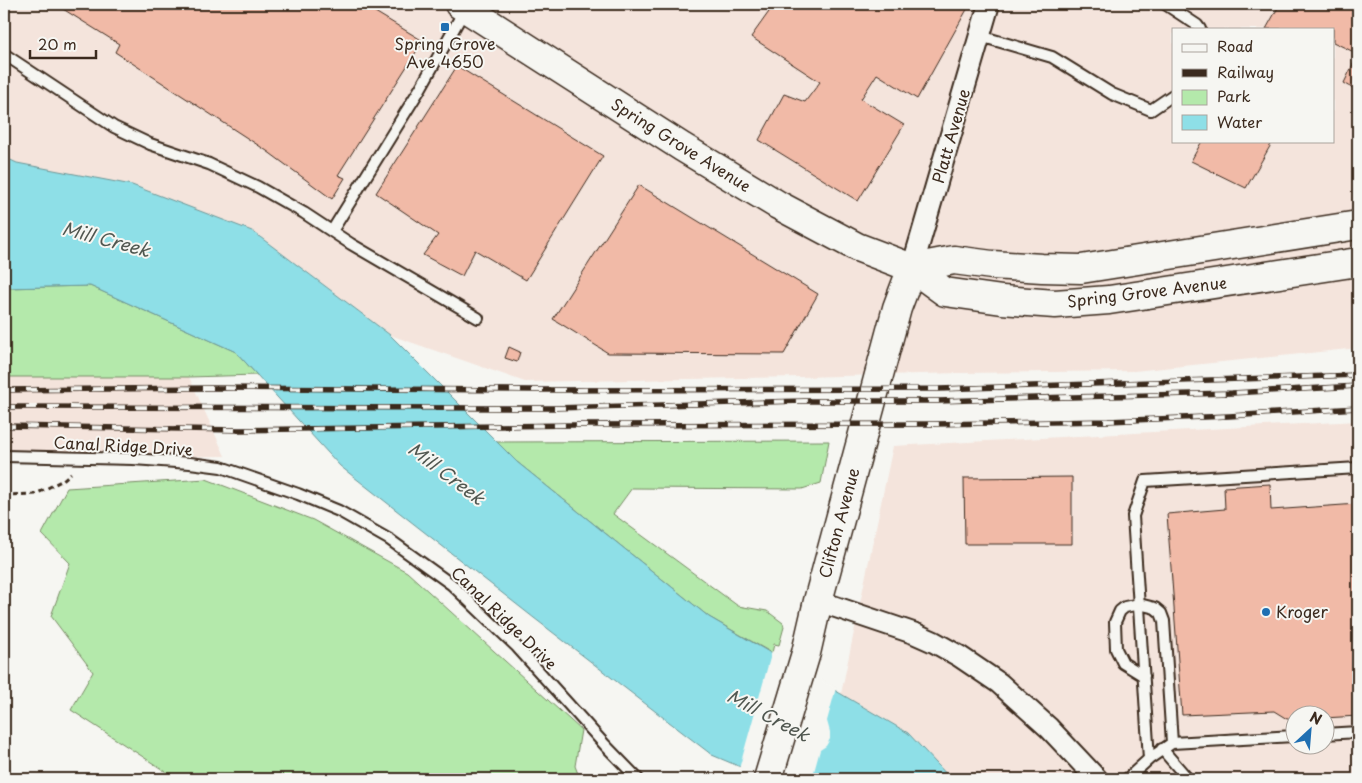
<svg xmlns="http://www.w3.org/2000/svg" width="1362" height="783" viewBox="0 0 1362 783" font-family="'Playpen Sans',sans-serif">
  <style>
    .built { fill: #f4e4dc; fill-rule: evenodd }
    .green { fill: #b4e9ab; stroke: #788a64 }
    .water { fill: #8edfe7; stroke: #6d9797 }
    .pier { fill: #f6f6f2 }
    .building { fill: #f1baa7; stroke: #3b2a1e }
    .lines { fill: none; stroke-linecap: round; stroke-linejoin: round }
    .service-casing { stroke: #3b2a1e; stroke-width: 14 }
    .minor-casing { stroke: #3b2a1e; stroke-width: 24 }
    .secondary-casing { stroke: #3b2a1e; stroke-width: 31 }
    .path { stroke: #3b2a1e; stroke-width: 3; stroke-dasharray: 5 4; stroke-linecap: butt }
    .service { stroke: #f6f6f2; stroke-width: 10 }
    .minor { stroke: #f6f6f2; stroke-width: 20 }
    .secondary { stroke: #f6f6f2; stroke-width: 28 }
    .rail-casing { stroke: #3b2a1e; stroke-width: 5.5 }
    .rail { stroke: #f6f6f2; stroke-width: 4; stroke-dasharray: 11; stroke-linecap: butt }
    .poi-dot { fill: #1f6fb2; stroke: #f6f6f2; stroke-width: 2 }
    .labels { text-anchor: middle; stroke-width: 4; stroke-linejoin: round; paint-order: stroke }
    .poi-label { font-size: 16px; fill: #3b2a1e; stroke: #f6f6f2 }
    .street-label { font-size: 16px; fill: #3b2a1e; stroke: #f6f6f2 }
    .water-label { font-size: 18px; font-style: italic; fill: #505750; stroke: #f6f6f2 }
  </style>
  <rect width="100%" height="100%" fill="#f6f6f2"/>
  <filter id="ink" filterUnits="userSpaceOnUse"><feTurbulence type="fractalNoise" baseFrequency=".02" numOctaves="2"/><feDisplacementMap in="SourceGraphic" scale="10" xChannelSelector="R" yChannelSelector="G"/><feConvolveMatrix kernelMatrix="1 2 1 2 8 2 1 2 1" color-interpolation-filters="sRGB"/></filter>
  <g filter="url(#ink)">
    <path class="built" d="M4 4H1358V348L1134 371 961 373 801 377 525 382 390 335 252 231 17 163 4 157ZM1173 29H1333V141H1173Z
      M4 377H189L225 456 4 458Z
      M1358 421V779H951L908 733 841 694 893 446ZM1294 716H1324V746H1294Z"/>
    <path class="green" d="M90 286 236 352 257 375 189 377H4V288Z
      M829 441 821 483 802 489 632 488 613 514 738 606 767 611 783 623 784 627 779 645 774 644 772 653 709 617 517 462 497 442Z
      M206 479 313 520 407 572 581 730 575 766 580 779H177L71 710 93 672 51 616 70 563 42 534 67 488Z"/>
    <path class="water" d="M4 157 17 163 132 185 252 231 390 335 517 462 709 617 908 733 951 779H769L712 755 534 618 340 466 236 352 90 286 4 288Z"/>
    <path class="pier" d="M772 651 836 688 827 721 830 732V739L826 746 820 750 812 779H763L739 769Z"/>
    <path class="building" d="M55 4H362L423 41 338 175 345 178 332 199 267 151 115 52 119 44Z
      M764 4H970L917 99 877 74 861 99 904 125 858 201 759 140 784 94 805 102 820 82 751 37 771 9Z
      M1280 4H1358V54L1333 42V29H1266Z
      M1358 54V91L1344 83Z
      M457 66 603 156 526 280 475 250 462 276 423 255 438 235 376 193Z
      M1202 141H1273L1246 188 1191 161Z
      M639 185 818 294 784 354 608 353 553 319Z
      M509 347 520 352 517 362 505 358Z
      M1072 477V544H965L964 478Z
      M1270 484 1271 510 1358 504V716L1324 718V716H1294V719H1287L1274 711 1182 715 1167 514 1225 509 1224 487Z"/>
    <g class="lines">
      <defs>
        <path id="service" d="M1165 4 1197 25 1200 29
          M980 36 1052 57 1112 94 1151 110 1173 95
          M4 54 114 127 150 144 209 164 258 187 304 213 351 244 478 318
          M332 231 420 89 465 9
          M4 456 133 459 190 463 221 467 298 494 339 511 390 540 451 584 517 647 605 745 638 779
          M1144 676 1123 663 1116 649 1115 622 1120 611 1125 607 1139 604 1155 608 1161 613 1164 621 1172 743
          M1324 734 1358 732
          M1162 749 1188 779
          M1149 759 1172 743 1294 736
          M1127 779 1149 759 1133 516 1145 481 1358 468"/>
        <path id="minor" d="M912 268 989 4
          M818 601 916 634 934 642 959 656 999 683 1049 728 1097 779"/>
        <path id="secondary" d="M459 4 682 147 778 205 857 247 912 268 945 292 1002 300 1055 304 1109 300 1358 262
          M912 268 954 260 992 265 1042 268 1081 269 1358 225
          M768 779 806 653 818 601 897 308 912 268"/>
      </defs>
      <use href="#service" class="service-casing"/>
      <use href="#minor" class="minor-casing"/>
      <use href="#secondary" class="secondary-casing"/>
      <path class="path" d="M4 495 36 494 63 480 71 473"/>
      <use href="#service" class="service"/>
      <use href="#minor" class="minor"/>
      <use href="#secondary" class="secondary"/>
      <defs>
        <path id="rail" d="M4 390 210 388 533 390 939 389 1358 375
          M4 407 554 408 804 401H938L1071 397 1232 393 1358 386
          M4 426 239 430 573 425 934 424 1108 421 1229 416 1358 408"/>
      </defs>
      <use href="#rail" class="rail-casing"/>
      <use href="#rail" class="rail"/>
    </g>
  </g>
  <g class="poi-dot">
    <rect x="440" y="22" width="10" height="10" rx="2.5"/>
    <circle cx="1266" cy="612" r="5"/>
  </g>
  <g class="labels">
    <g class="poi-label">
      <text x="445" y="50">Spring Grove<tspan x="445" dy="18">Ave 4650</tspan></text>
      <text x="1276" y="618" text-anchor="start">Kroger</text>
    </g>
    <g class="street-label">
      <text transform="translate(951 136) rotate(-74)" y="6">Platt Avenue</text>
      <text transform="translate(681 145) rotate(32)" y="6">Spring Grove Avenue</text>
      <text transform="translate(1147 292) rotate(-7)" y="6">Spring Grove Avenue</text>
      <text transform="translate(123 446) rotate(3)" y="6">Canal Ridge Drive</text>
      <text transform="translate(839 523) rotate(-75)" y="6">Clifton Avenue</text>
      <text transform="translate(504 618) rotate(44)" y="6">Canal Ridge Drive</text>
    </g>
    <g class="water-label">
      <text transform="translate(106 240) rotate(15)" y="6">Mill Creek</text>
      <text transform="translate(446 474) rotate(37)" y="6">Mill Creek</text>
      <text transform="translate(768 716) rotate(28)" y="6">Mill Creek</text>
    </g>
  </g>
  <rect width="1362" height="783" fill="none" stroke="#f6f6f2" stroke-width="20"/>
  <rect x="10" y="10" width="1342" height="763" fill="none" stroke="#3b2a1e" stroke-width="2" filter="url(#ink)"/>
  <rect x="1172" y="28" width="162" height="115" fill="#f6f6f2" stroke="#aba49d"/>
  <rect x="1182" y="44" width="25" height="8" fill="#f6f6f2" stroke="#aba49d"/>
  <text x="1217" y="52" font-size="15" fill="#3b2a1e">Road</text>
  <rect x="1182" y="69" width="25" height="8" fill="#3b2a1e" stroke="#aba49d"/>
  <text x="1217" y="78" font-size="15" fill="#3b2a1e">Railway</text>
  <rect x="1182" y="90" width="25" height="15" fill="#b4e9ab" stroke="#aba49d"/>
  <text x="1217" y="102" font-size="15" fill="#3b2a1e">Park</text>
  <rect x="1182" y="115" width="25" height="15" fill="#8edfe7" stroke="#aba49d"/>
  <text x="1217" y="128" font-size="15" fill="#3b2a1e">Water</text>
  <g transform="translate(1310 730) rotate(26)"><circle r="24" fill="#f6f6f2" stroke="#aba49d"/>
  <path d="M0-4L9 19L0 12L-9 19Z" fill="#1f6fb2"/>
  <text y="-8" font-size="14" font-weight="bold" text-anchor="middle" fill="#3b2a1e">N</text>
  </g>
  <path d="M30 50v8h66v-8" fill="none" stroke="#3b2a1e" stroke-width="2.5"/>
  <text x="38" y="50" font-size="15" fill="#3b2a1e" stroke="#f6f6f2" stroke-width="4" paint-order="stroke">20 m</text>
</svg>
